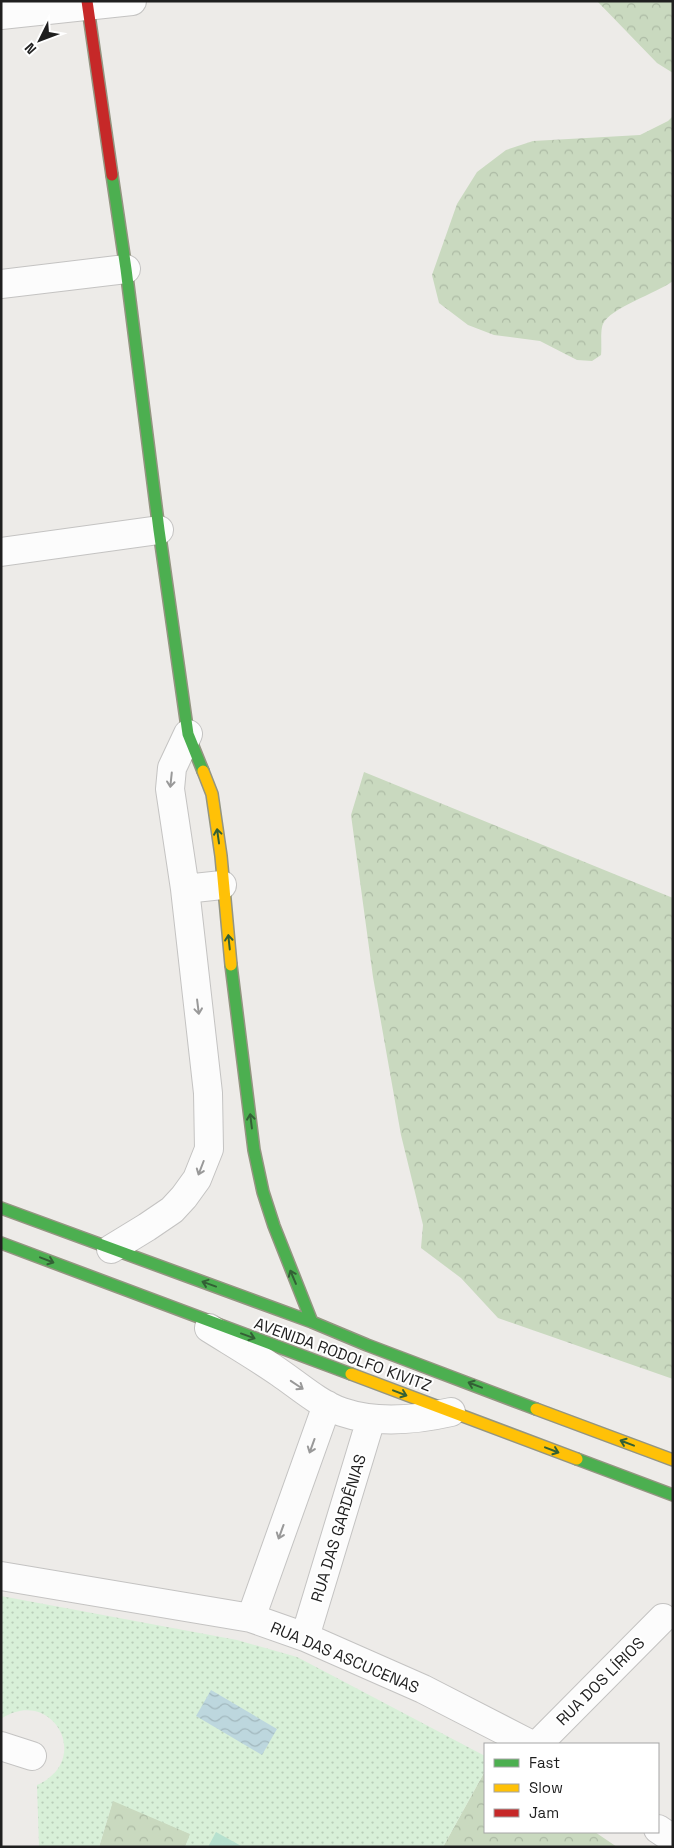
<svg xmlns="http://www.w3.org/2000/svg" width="674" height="1848" viewBox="0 0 674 1848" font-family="'Space Grotesk',sans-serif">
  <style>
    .forest { fill: url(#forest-crowns) }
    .park { fill: url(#park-dots) }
    .pitch { fill: #b7e1cf }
    .water { fill: url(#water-waves) }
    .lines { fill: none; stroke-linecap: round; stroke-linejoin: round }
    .street-casing { stroke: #c4c3c2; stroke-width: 30 }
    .fast-casing { stroke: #949581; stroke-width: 14 }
    .slow-casing { stroke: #949581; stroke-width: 14 }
    .jam-casing { stroke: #949581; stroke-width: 14 }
    .street { stroke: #fcfcfc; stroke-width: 28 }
    .fast { stroke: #4caf50; stroke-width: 11 }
    .slow { stroke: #ffc107; stroke-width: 11 }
    .jam { stroke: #c62828; stroke-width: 11 }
    .oneway { stroke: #999 }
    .oneway2 { stroke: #336035 }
    .labels { text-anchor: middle; stroke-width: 4; stroke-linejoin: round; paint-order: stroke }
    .street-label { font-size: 16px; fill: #1f1f1f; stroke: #fff }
  </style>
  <defs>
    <pattern id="forest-crowns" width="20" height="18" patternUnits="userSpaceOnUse" patternTransform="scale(1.25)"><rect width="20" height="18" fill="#c9d9bf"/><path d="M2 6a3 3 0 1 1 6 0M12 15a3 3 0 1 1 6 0" fill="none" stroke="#acbaa4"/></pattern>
    <pattern id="park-dots" width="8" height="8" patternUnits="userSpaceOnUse" patternTransform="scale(1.25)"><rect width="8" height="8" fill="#d8f0d8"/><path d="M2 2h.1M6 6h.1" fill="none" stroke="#b9cdb9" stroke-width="1.8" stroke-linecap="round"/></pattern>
    <pattern id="water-waves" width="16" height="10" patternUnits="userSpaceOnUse" patternTransform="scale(1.25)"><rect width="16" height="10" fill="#bdd7de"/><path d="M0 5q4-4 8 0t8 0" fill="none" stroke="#a2b8be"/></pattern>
  </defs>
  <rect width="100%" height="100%" fill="#edebe8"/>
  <path class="forest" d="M597 1H673V73L657 63Z
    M673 116V281C657 293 610 308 603 324 600 330 602 347 601 355L592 361 577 360 540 341 494 335 468 325 439 303 432 275 457 204 477 172 506 150 533 141 640 135 668 121Z
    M364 772 673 898V1379L498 1318 461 1278 421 1248 423 1225 401 1135 373 977 351 815Z
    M485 1771V1832H595L617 1847H443Z
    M113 1800 191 1834 185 1847H99Z"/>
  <path class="park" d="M1 1596 237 1640 297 1657 485 1756V1771L443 1847H185L190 1834 113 1801 99 1847H39L37 1785C94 1760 52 1685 1 1719Z"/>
  <path class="pitch" d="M216 1832 243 1847H208Z"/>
  <path class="water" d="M211 1690 277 1729 262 1755 196 1716Z"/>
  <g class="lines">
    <defs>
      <path id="street" d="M1 15 132 1
        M1 284 126 269
        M1 552 159 530
        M185 889 222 885
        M111 1249 147 1227 172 1210 184 1197 197 1179 209 1149 208 1093 185 889 170 789 172 768 188 734
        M209 1328C233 1343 257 1357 280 1373 299 1386 319 1404 342 1412 377 1424 416 1420 451 1412
        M1 1576 251 1618 305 1637 423 1689 530 1744
        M251 1618 327 1405
        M305 1637 371 1419
        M538 1744 663 1618
        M1 1746 32 1756
        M658 1829 673 1839"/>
      <path id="fast" d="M112 175 126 269 159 530 188 734 203 771
        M231 965 254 1150 263 1192 274 1226 312 1322
        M1 1208 312 1322 367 1345 536 1409
        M1 1243 351 1374
        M577 1459 673 1495"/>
      <path id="slow" d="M203 771 212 794 221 856 231 965
        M351 1374 577 1459
        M536 1409 673 1460"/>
      <path id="jam" d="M87 1 112 175"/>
    </defs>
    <use href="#street" class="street-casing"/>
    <use href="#fast" class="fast-casing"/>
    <use href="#slow" class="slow-casing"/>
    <use href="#jam" class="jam-casing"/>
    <use href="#street" class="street"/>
    <use href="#fast" class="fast"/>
    <use href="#slow" class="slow"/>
    <use href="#jam" class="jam"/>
  </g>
  <defs><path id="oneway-shaft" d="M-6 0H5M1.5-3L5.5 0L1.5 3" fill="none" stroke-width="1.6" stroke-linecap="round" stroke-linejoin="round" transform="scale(1.25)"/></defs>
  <g class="oneway">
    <use href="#oneway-shaft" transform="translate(171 780) rotate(96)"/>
    <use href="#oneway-shaft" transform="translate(198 1007) rotate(83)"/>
    <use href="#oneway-shaft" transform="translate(201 1168) rotate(111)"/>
    <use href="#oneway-shaft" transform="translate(297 1385) rotate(34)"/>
    <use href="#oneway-shaft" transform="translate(312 1446) rotate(110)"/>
    <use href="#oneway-shaft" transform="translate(281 1532) rotate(110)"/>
  </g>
  <g class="oneway2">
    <use href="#oneway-shaft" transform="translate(218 836) rotate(-98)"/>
    <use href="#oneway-shaft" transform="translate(229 942) rotate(-96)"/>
    <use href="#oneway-shaft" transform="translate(251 1121) rotate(-97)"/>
    <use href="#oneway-shaft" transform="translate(47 1260) rotate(21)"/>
    <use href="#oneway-shaft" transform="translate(293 1277) rotate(-113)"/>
    <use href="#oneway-shaft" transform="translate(209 1284) rotate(-160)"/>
    <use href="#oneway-shaft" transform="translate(248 1336) rotate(20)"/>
    <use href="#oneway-shaft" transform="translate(475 1385) rotate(-159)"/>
    <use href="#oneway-shaft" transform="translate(400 1393) rotate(21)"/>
    <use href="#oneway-shaft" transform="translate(627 1443) rotate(-159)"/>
    <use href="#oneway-shaft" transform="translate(552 1450) rotate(21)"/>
  </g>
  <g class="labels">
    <g class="street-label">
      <text transform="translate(343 1354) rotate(20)" y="6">AVENIDA RODOLFO KIVITZ</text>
      <text transform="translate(338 1528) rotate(-73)" y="6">RUA DAS GARDÊNIAS</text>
      <text transform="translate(345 1657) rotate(23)" y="6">RUA DAS ASCUCENAS</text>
      <text transform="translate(600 1681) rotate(-45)" y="6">RUA DOS LÍRIOS</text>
    </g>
  </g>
  <rect width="674" height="1848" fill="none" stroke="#1f1f1f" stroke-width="5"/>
  <rect x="484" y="1743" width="175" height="90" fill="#ffffff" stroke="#a5a5a5"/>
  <rect x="494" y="1759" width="25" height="8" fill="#4caf50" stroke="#a5a5a5"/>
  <text x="529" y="1768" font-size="15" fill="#1f1f1f">Fast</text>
  <rect x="494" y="1784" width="25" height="8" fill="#ffc107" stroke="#a5a5a5"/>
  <text x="529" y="1793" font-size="15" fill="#1f1f1f">Slow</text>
  <rect x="494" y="1809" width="25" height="8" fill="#c62828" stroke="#a5a5a5"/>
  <text x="529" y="1818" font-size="15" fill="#1f1f1f">Jam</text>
  <g transform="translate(40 40) rotate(228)" stroke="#ffffff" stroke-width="4" paint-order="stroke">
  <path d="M0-4L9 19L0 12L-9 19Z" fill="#1f1f1f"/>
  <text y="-8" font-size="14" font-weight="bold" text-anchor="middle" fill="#1f1f1f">N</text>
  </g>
</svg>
